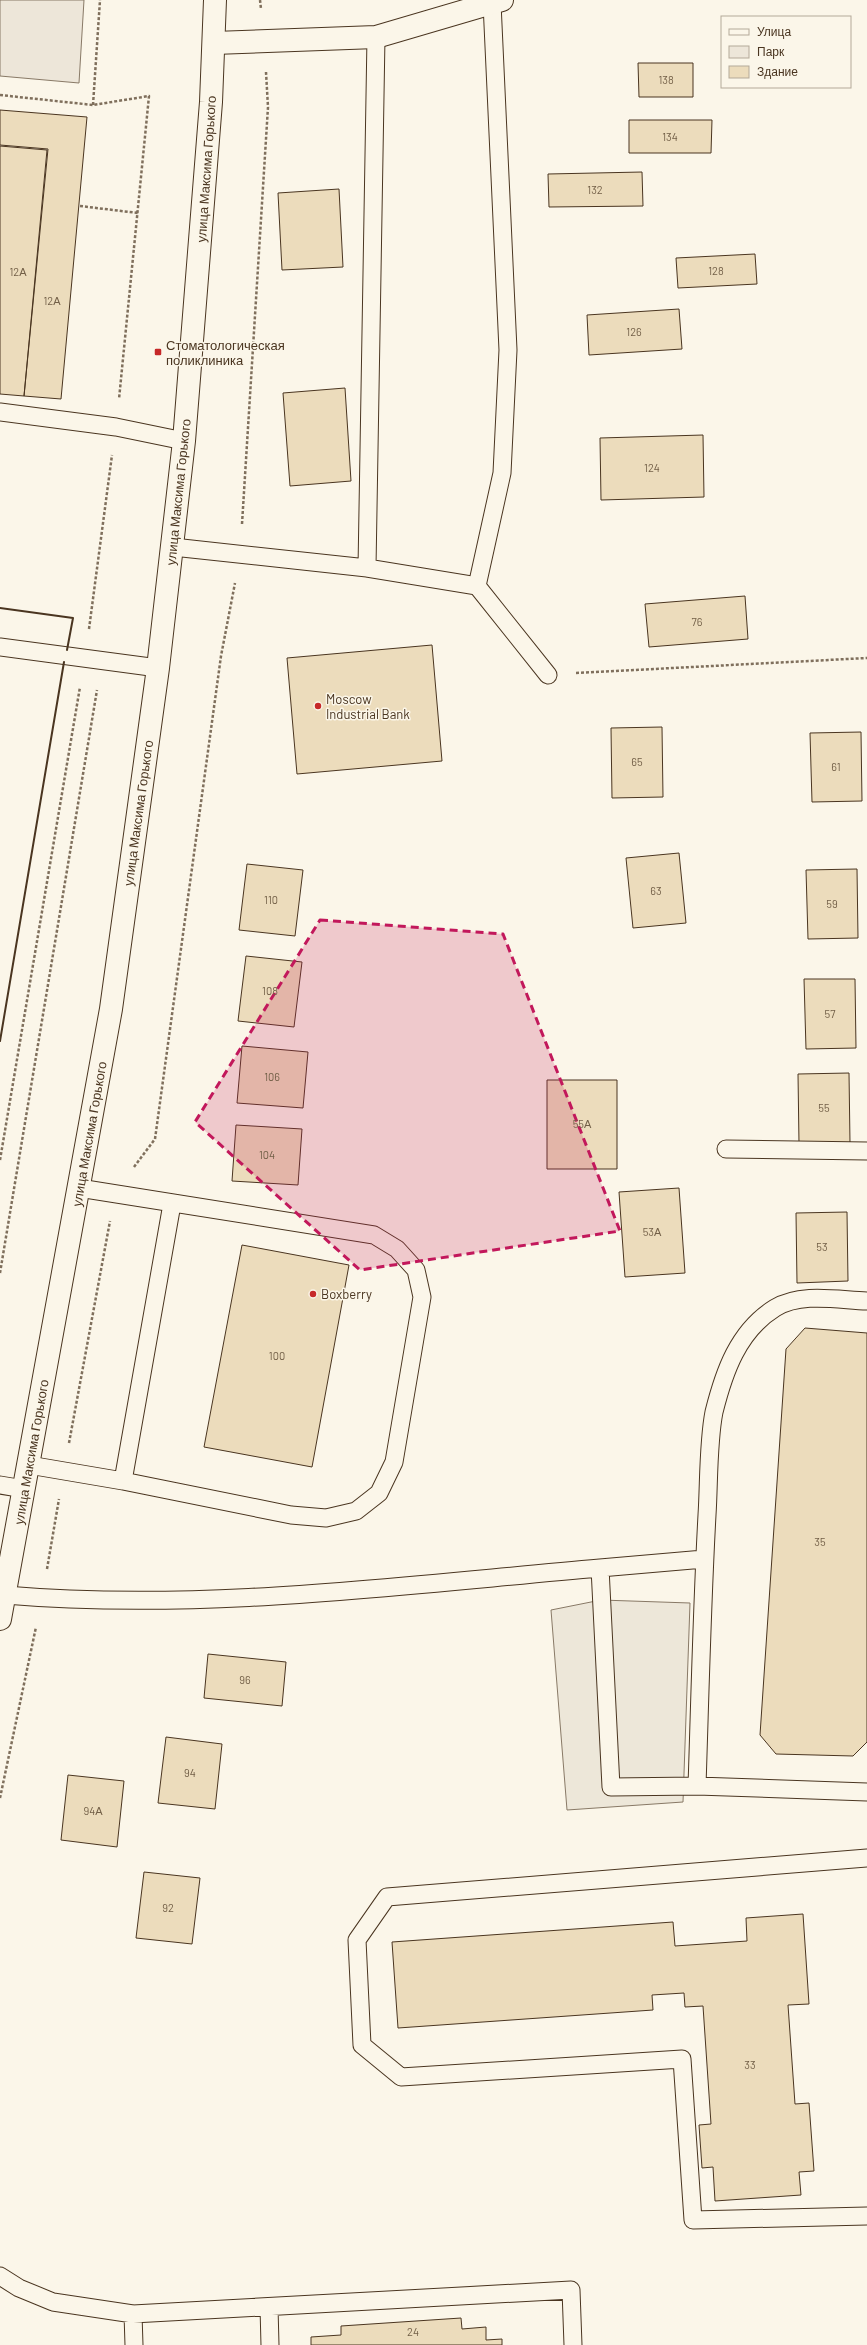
<svg xmlns="http://www.w3.org/2000/svg" width="867" height="2345" viewBox="0 0 867 2345" font-family="Barlow,sans-serif">
  <style>
    .green { fill: #ede6d9; stroke: #887966 }
    .parking { fill: #ede7d9; stroke: #887966 }
    .building { fill: #ecdcbc; stroke: #4a3520 }
    .lines { fill: none; stroke-linecap: round; stroke-linejoin: round }
    .service-casing { stroke: #4a3520; stroke-width: 19 }
    .minor-casing { stroke: #4a3520; stroke-width: 24 }
    .tertiary-casing { stroke: #4a3520; stroke-width: 24 }
    .path { stroke: #7f6f5c; stroke-width: 2.5; stroke-dasharray: 3 2; stroke-linecap: butt }
    .service { stroke: #fbf6e9; stroke-width: 17 }
    .minor { stroke: #fbf6e9; stroke-width: 22 }
    .tertiary { stroke: #fbf6e9; stroke-width: 22 }
    .wall { stroke: #4a3520; stroke-width: 2 }
    .marked { fill: #c2185b; fill-opacity: 0.2; stroke: #c2185b; stroke-width: 3; stroke-dasharray: 8 5; stroke-linejoin: round }
    .poi-dot { fill: #c62828; stroke: #fbf6e9; stroke-width: 1.5 }
    .labels { text-anchor: middle; stroke-width: 3; stroke-linejoin: round; paint-order: stroke }
    .number-label { font-size: 11px; fill: #725f47 }
    .street-label { font-size: 13px; fill: #4a3520; stroke: #fbf6e9 }
    .poi-label { font-size: 13px; fill: #4a3520; stroke: #fbf6e9; text-anchor: start }
  </style>
  <rect width="100%" height="100%" fill="#fbf6e9"/>
  <path class="green" d="M0 0H84L79 83 0 76Z"/>
  <path class="parking" d="M601 1600 690 1603 683 1802 567 1810 551 1610Z"/>
  <path class="building" d="M638 63H693V97H639Z
    M0 110 87 117 61 399 24 396 48 149 0 145Z
    M629 120H712L711 153H629Z
    M0 146 47 150 24 396 0 394Z
    M642 172 643 206 549 207 548 174Z
    M339 189 343 267 282 270 278 193Z
    M755 254 757 284 678 288 676 258Z
    M679 309 682 349 589 355 587 315Z
    M345 388 351 481 290 486 283 393Z
    M703 435 704 497 601 500 600 438Z
    M745 596 748 639 649 647 645 604Z
    M432 645 442 761 297 774 287 658Z
    M662 727 663 797 612 798 611 728Z
    M861 732 862 801 812 802 810 733Z
    M679 853 686 923 633 928 626 858Z
    M247 864 303 870 295 936 239 930Z
    M857 869 858 938 808 939 806 870Z
    M246 956 302 962 294 1027 238 1021Z
    M804 979H855L856 1048 806 1049Z
    M242 1046 308 1052 303 1108 237 1103Z
    M849 1073 850 1143 799 1144 798 1074Z
    M547 1080H617V1169H547Z
    M236 1125 302 1129 298 1185 232 1181Z
    M679 1188 685 1273 625 1277 619 1192Z
    M847 1212 848 1281 797 1283 796 1213Z
    M242 1245 349 1265 312 1467 204 1447Z
    M805 1328 867 1333V1742L853 1756 776 1754 760 1735 786 1349Z
    M208 1654 286 1662 282 1706 204 1698Z
    M166 1737 222 1744 215 1809 158 1803Z
    M68 1775 124 1781 117 1847 61 1840Z
    M144 1872 200 1878 192 1944 136 1938Z
    M803 1914 809 2004 788 2005 795 2104 809 2103 814 2171 799 2172 801 2195 715 2201 713 2167 702 2168 699 2125 711 2124 703 2006 685 2007 684 1993 652 1995 653 2010 398 2028 392 1942 673 1922 675 1946 747 1941 746 1918Z
    M461 2318 462 2329 486 2327V2340L502 2339V2345H311V2337L341 2335V2326Z"/>
  <g class="lines">
    <defs>
      <path id="service" d="M0 412 116 427 184 441
        M173 547 367 568 477 586 548 675
        M367 568 376 37
        M477 586 502 473 508 350 492 3
        M0 647 158 668
        M726 1149 867 1151
        M29 1465 123 1481 291 1515 326 1518 356 1511 379 1493 394 1462 422 1297 416 1270 397 1249 374 1235 79 1188
        M123 1481 172 1204
        M0 1485 24 1489
        M600 1568 704 1559
        M5 1595C203 1612 403 1585 600 1568L611 1787 697 1786 867 1792
        M697 1786C700 1696 702 1605 707 1515 709 1484 708 1442 714 1412 724 1372 738 1331 775 1308 801 1292 838 1300 867 1301
        M867 1858 387 1897 357 1940 362 2045 401 2077 682 2059 693 2220 867 2216
        M0 2276 19 2288 53 2302 133 2314 134 2345
        M269 2307 270 2345
        M133 2314 571 2290 573 2345"/>
      <path id="minor" d="M214 43 376 37 502 0"/>
      <path id="tertiary" d="M0 1619 111 1009 158 668 184 441 211 102 215 0"/>
    </defs>
    <use href="#service" class="service-casing"/>
    <use href="#minor" class="minor-casing"/>
    <use href="#tertiary" class="tertiary-casing"/>
    <path class="path" d="M260 0 261 9
      M0 95 93 105 149 96 119 399
      M93 105 100 0
      M80 206 138 213
      M242 524 268 107 266 72
      M89 629 112 455
      M576 673 867 658
      M0 1160 80 687
      M134 1167 155 1139 221 656 235 583
      M0 1273 97 690
      M69 1443 110 1221
      M47 1569 59 1499
      M0 1798 36 1627"/>
    <use href="#service" class="service"/>
    <use href="#minor" class="minor"/>
    <use href="#tertiary" class="tertiary"/>
    <path class="wall" d="M0 608 73 618 67 650
      M0 1041 64 662"/>
  </g>
  <path class="marked" d="M320 920 503 934 620 1231 360 1270 195 1122Z"/>
  <g class="poi-dot">
    <rect x="154" y="348" width="8" height="8" rx="2"/>
    <circle cx="318" cy="706" r="4"/>
    <circle cx="313" cy="1294" r="4"/>
  </g>
  <g class="labels">
    <g class="number-label">
      <text x="666" y="84">138</text>
      <text x="670" y="141">134</text>
      <text x="595" y="194">132</text>
      <text x="716" y="275">128</text>
      <text x="18" y="276">12А</text>
      <text x="52" y="305">12А</text>
      <text x="634" y="336">126</text>
      <text x="652" y="472">124</text>
      <text x="697" y="626">76</text>
      <text x="637" y="766">65</text>
      <text x="836" y="771">61</text>
      <text x="656" y="895">63</text>
      <text x="271" y="904">110</text>
      <text x="832" y="908">59</text>
      <text x="270" y="995">108</text>
      <text x="830" y="1018">57</text>
      <text x="272" y="1081">106</text>
      <text x="824" y="1112">55</text>
      <text x="582" y="1128">55А</text>
      <text x="267" y="1159">104</text>
      <text x="652" y="1236">53А</text>
      <text x="822" y="1251">53</text>
      <text x="277" y="1360">100</text>
      <text x="820" y="1546">35</text>
      <text x="245" y="1684">96</text>
      <text x="190" y="1777">94</text>
      <text x="93" y="1815">94А</text>
      <text x="168" y="1912">92</text>
      <text x="750" y="2069">33</text>
      <text x="413" y="2336">24</text>
    </g>
    <g class="street-label">
      <text transform="translate(206 169) rotate(-86)" y="5">улица Максима Горького</text>
      <text transform="translate(178 492) rotate(-84)" y="5">улица Максима Горького</text>
      <text transform="translate(138 813) rotate(-82)" y="5">улица Максима Горького</text>
      <text transform="translate(89 1134) rotate(-80)" y="5">улица Максима Горького</text>
      <text transform="translate(31 1452) rotate(-80)" y="5">улица Максима Горького</text>
    </g>
    <g class="poi-label">
      <text x="166" y="350">Стоматологическая<tspan x="166" dy="15">поликлиника</tspan></text>
      <text x="326" y="704">Moscow<tspan x="326" dy="15">Industrial Bank</tspan></text>
      <text x="321" y="1299">Boxberry</text>
    </g>
  </g>
  <rect x="721" y="16" width="130" height="72" fill="#fbf6e9" stroke="#b4a999"/>
  <rect x="729" y="29" width="20" height="6" fill="#fbf6e9" stroke="#b4a999"/>
  <text x="757" y="36" font-size="12" fill="#4a3520">Улица</text>
  <rect x="729" y="46" width="20" height="12" fill="#ede6d9" stroke="#b4a999"/>
  <text x="757" y="56" font-size="12" fill="#4a3520">Парк</text>
  <rect x="729" y="66" width="20" height="12" fill="#ecdcbc" stroke="#b4a999"/>
  <text x="757" y="76" font-size="12" fill="#4a3520">Здание</text>
</svg>
